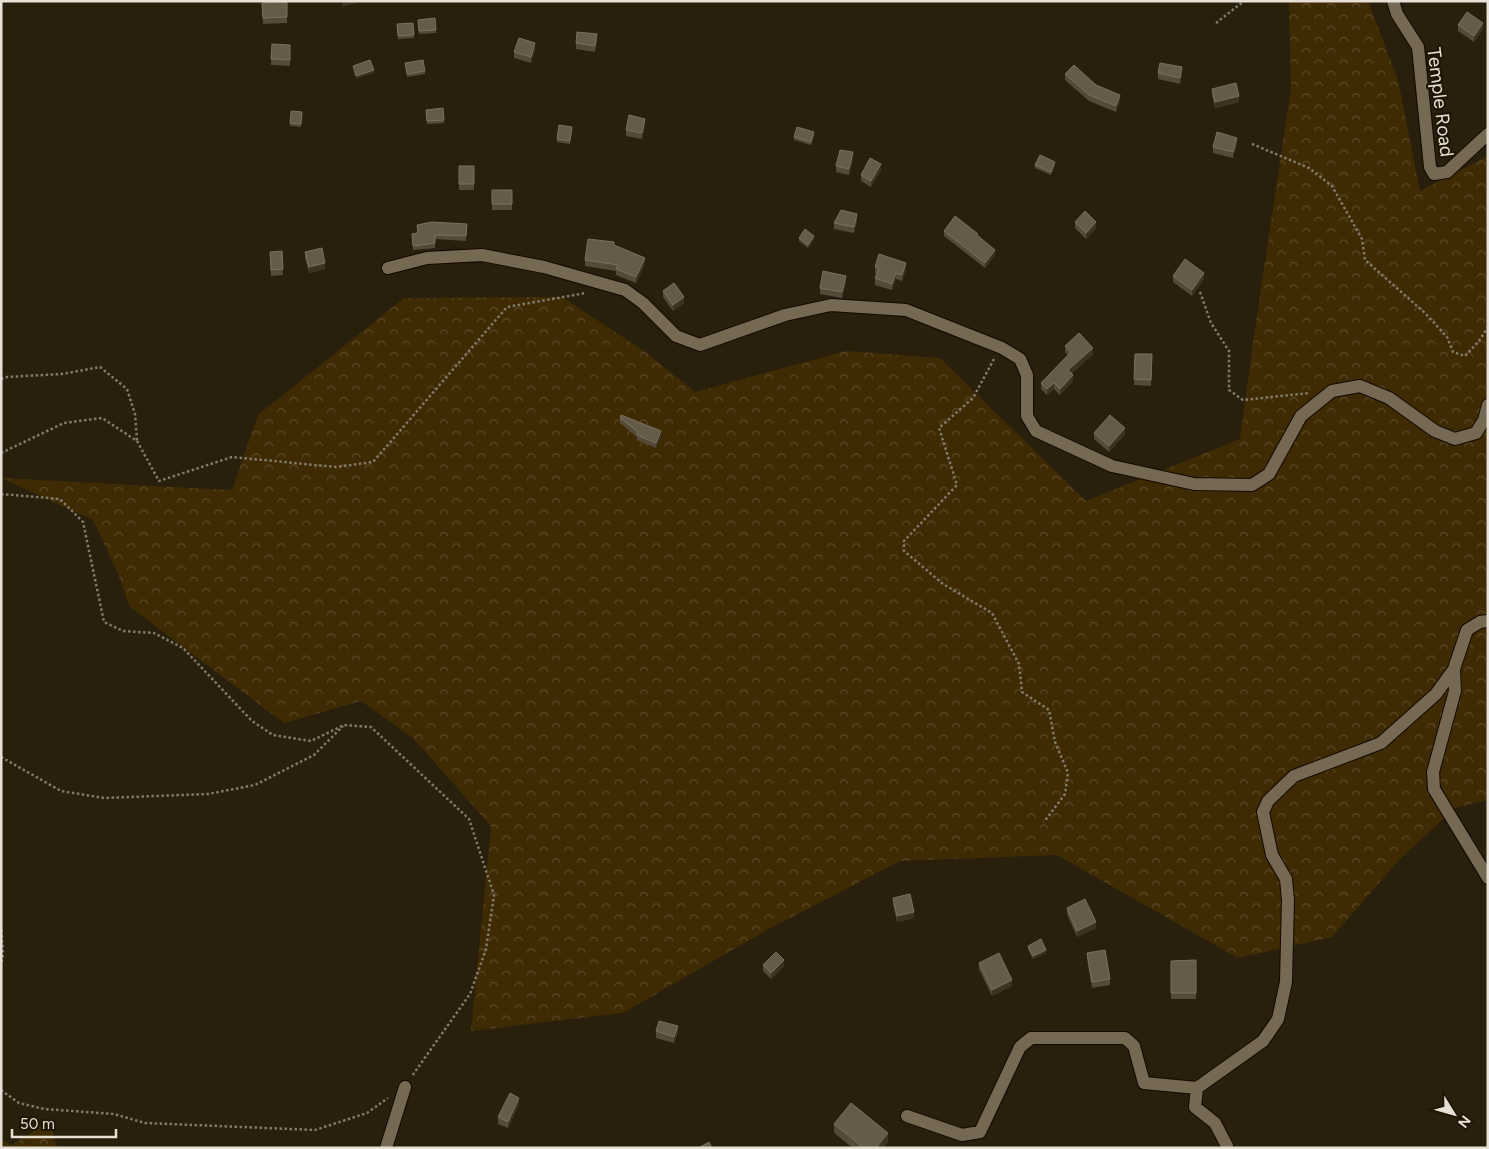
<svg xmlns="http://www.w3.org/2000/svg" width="1489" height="1149" viewBox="0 0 1489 1149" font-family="Figtree,sans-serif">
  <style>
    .forest { fill: url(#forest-crowns) }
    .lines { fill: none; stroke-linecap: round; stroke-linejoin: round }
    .minor-casing { stroke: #120900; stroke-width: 14 }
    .path { stroke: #827a6b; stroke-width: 2.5; stroke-dasharray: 2.5 2.5; stroke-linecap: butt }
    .minor { stroke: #756954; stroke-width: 12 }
    .wall { fill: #554a38 }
    .shaded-wall { fill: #3d3220 }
    .building { fill: #655b49; stroke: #79705f }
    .labels { text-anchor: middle; stroke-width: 4.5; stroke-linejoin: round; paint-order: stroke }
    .street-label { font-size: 19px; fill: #e7e1d5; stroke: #201605 }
  </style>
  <defs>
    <pattern id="forest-crowns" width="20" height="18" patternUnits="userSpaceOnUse" patternTransform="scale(1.25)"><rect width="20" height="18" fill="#3e2b04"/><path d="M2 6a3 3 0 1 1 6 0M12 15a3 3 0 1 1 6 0" fill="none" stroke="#5a4928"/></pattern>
  </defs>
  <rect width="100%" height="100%" fill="#291f0d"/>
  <path class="forest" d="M1289 1H1368L1398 80 1420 191 1488 156V800L1455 808 1399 860 1332 937 1238 958 1057 855 900 861 767 930 623 1013 471 1031 491 826 413 738 361 701 284 723 130 607 117 571 93 520 1 478 232 490 258 415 404 298 562 297 647 353 695 392 846 351 940 358 1086 501 1240 439 1254 336 1291 88Z
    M50 1121 57 1148H1V1140L12 1145Z"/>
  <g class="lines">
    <defs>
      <path id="minor" d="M1393 1 1397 14 1418 47 1430 167 1434 174 1447 172 1488 134
        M388 268 427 258 482 255 544 267 625 290 643 303 676 336 700 345 785 315 831 305 906 310 1002 348 1020 359 1027 375V416L1036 431 1112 466 1194 484 1252 485 1269 474 1301 416 1332 391 1360 386 1389 398 1435 431 1455 439 1476 433 1484 420 1488 405
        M1488 621 1480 622 1467 630 1454 669 1455 691 1433 772 1434 789 1488 878
        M907 1116 962 1135 980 1132 1020 1047 1031 1038H1125L1134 1046 1144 1083 1197 1088
        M386 1148 405 1087
        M1227 1148V1146L1215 1123 1195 1107 1197 1088 1263 1041 1278 1019 1286 982 1288 900 1286 879 1272 855 1263 812 1268 801 1294 776 1381 743 1436 694 1454 669"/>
    </defs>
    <use href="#minor" class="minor-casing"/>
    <path class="path" d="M1216 23 1244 1
      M1252 144 1309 168 1332 186 1362 239 1365 260 1425 313 1447 337 1453 352 1465 356 1479 341 1488 327
      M1200 292 1211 323 1229 351V390L1243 400 1309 393
      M994 359 973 398 939 428 957 485 904 541V551L943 584 992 613 1019 664 1022 692 1049 710 1055 742 1068 773 1065 794 1044 822
      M1 379 7 377 62 374 100 367 127 389 135 414 137 441
      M1 453 64 423 102 418 137 441 159 481 232 457 336 467 373 462 507 307 586 293
      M1 494 60 499 83 522 104 622 123 631 154 633 183 648 252 721 273 735 311 741 344 725 371 727 469 819 494 895 486 949 470 994 412 1076
      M1 757 61 791 104 798 208 794 255 785 314 755 343 726
      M1 925 3 954 1 966
      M1 1090 19 1103 44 1109 114 1114 145 1123 315 1130 367 1113 388 1098"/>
    <use href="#minor" class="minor"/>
  </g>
  <path class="wall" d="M287 2V23L263 24 262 3Z
    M435 18 436 33 419 34 418 20Z
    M413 23 414 38 398 39 397 24Z
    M1458 25 1483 29 1474 42 1458 31Z
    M597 40 595 52 576 49V43Z
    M272 44 290 45V66L271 65Z
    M535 49 531 63 514 58V52Z
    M405 63 425 71V74L407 77Z
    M1158 73H1182L1180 84 1158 79Z
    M1065 74 1096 85 1120 101 1116 112 1089 101 1065 80Z
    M1212 89 1239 102 1215 108 1212 95Z
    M443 108 444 123 427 124 426 110Z
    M302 112 301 127 290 126V123Z
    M645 125 642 139 626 136V130Z
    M572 130 570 144 557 142V139Z
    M814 135 811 145 794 140V137Z
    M1237 144 1233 158 1213 153V147Z
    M853 159 849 175 836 172V166Z
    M1035 165H1055L1051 175 1035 168Z
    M459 166H474V190H459Z
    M881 170 871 187 861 181V175Z
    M492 190H512V210H492Z
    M857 220 854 233 834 229V223Z
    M1075 222 1096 228 1086 239 1075 228Z
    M467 224 466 241 435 239V248L413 250 412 234 418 233 417 225Z
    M944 231 978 236 995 255 985 268 944 236Z
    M799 238 814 239 808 248 799 241Z
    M614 245 645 264 636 283 616 275V271L585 266V260Z
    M282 251 283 275 271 276 270 252Z
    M305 252 325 269 309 273 305 258Z
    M875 267 906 269 902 281 896 279 892 290 875 285V278L877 274 875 273Z
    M1173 276 1204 279 1192 296 1173 282Z
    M846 282 842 298 820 294V288Z
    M663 291 684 303 673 311 663 297Z
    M1065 346 1093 354 1071 374 1073 381 1060 395 1054 389 1047 395 1041 389V383L1068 355 1065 352Z
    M1135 354H1152L1151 386 1134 385Z
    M620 418 661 436 656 448 637 440V437L620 423Z
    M1094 433 1125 434 1109 452 1094 439Z
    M893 898 914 918 897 922 893 904Z
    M1067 908 1096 928 1077 937 1067 914Z
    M1028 946 1046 953 1033 959 1028 949Z
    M1087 953 1110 979V985L1092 988 1087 959Z
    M1196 960V999H1171V961Z
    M979 963 1012 986 992 996 979 969Z
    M763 965 784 966 771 979 763 971Z
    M656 1031 678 1032 674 1043 656 1038Z
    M519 1104 508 1128 498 1124V1117Z
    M834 1124 888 1142 883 1148H853L834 1133Z"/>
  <path class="shaded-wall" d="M347 1H356V3L342 7V3Z
    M1483 23V29L1474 42V36Z
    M535 43V49L531 63V57Z
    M1182 67V73L1180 84V78Z
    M374 70V73L356 79V76Z
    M1120 95V101L1116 112V106Z
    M1239 96V102L1215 108V102Z
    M645 119V125L642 139V133Z
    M1237 138V144L1233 158V152Z
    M853 152V159L849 175V169Z
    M1055 162V165L1051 175V172Z
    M881 164V170L871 187V181Z
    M857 214V220L854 233V227Z
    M1096 222V228L1086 239V233Z
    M814 236V239L808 248V245Z
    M995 250V255L985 268V263Z
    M645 258V264L636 283V277Z
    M325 263V269L309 273V267Z
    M906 263V269L902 281V275Z
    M896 273V279L892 290V284Z
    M1204 273V279L1192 296V290Z
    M846 276V282L842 298V292Z
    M684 297V303L673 311V305Z
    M1093 348V354L1068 377V370Z
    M1073 375V381L1060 395V389Z
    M1054 383V389L1047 395V389Z
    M1125 428V434L1109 452V446Z
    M661 431V436L656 448V443Z
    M914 912V918L897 922V916Z
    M1096 922V928L1077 937V931Z
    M1046 950V953L1033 959V956Z
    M784 960V966L771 979V973Z
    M1012 980V986L992 996V990Z
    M678 1026V1032L674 1043V1037Z
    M519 1098V1104L508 1128V1122Z
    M888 1133V1142L883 1148H876Z"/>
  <path class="building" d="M287 2V17L263 18 262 3Z
    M1467 12 1483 23 1474 36 1458 25Z
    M435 18 436 30 419 31 418 20Z
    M413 23 414 35 398 36 397 24Z
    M577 32 597 34 595 46 576 43Z
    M519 38 535 43 531 57 514 52Z
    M272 44 290 45V60L271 59Z
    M370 60 374 70 356 76 353 66Z
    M423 60 425 71 407 74 405 63Z
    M1160 63 1182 67 1180 78 1158 73Z
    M1074 65 1096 85 1120 95 1116 106 1089 95 1065 74Z
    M1236 83 1239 96 1215 102 1212 89Z
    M443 108 444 120 427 121 426 110Z
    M291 111 302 112 301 124 290 123Z
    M629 115 645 119 642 133 626 130Z
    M559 125 572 127 570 141 557 139Z
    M797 127 814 132 811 142 794 137Z
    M1217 132 1237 138 1233 152 1213 147Z
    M840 150 853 152 849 169 836 166Z
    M1040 155 1055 162 1051 172 1035 165Z
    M870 158 881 164 871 181 861 175Z
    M459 166H474V184H459Z
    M492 190H512V204H492Z
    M841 210 857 214 854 227 834 223Z
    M1085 211 1096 222 1086 233 1075 222Z
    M955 216 978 234 977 235 995 250 985 263 944 231Z
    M432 222 467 224 466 236 435 235V243L413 246 412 234 418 233 417 225Z
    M805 229 814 236 808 245 799 238Z
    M588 239 614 242V245L645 258 636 277 616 269 618 265 585 260Z
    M322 248 325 263 309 267 305 252Z
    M282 251 283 269 271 270 270 252Z
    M879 254 906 263 902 275 896 273 892 284 875 278 879 268 875 267Z
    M1185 259 1204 273 1192 290 1173 276Z
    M823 271 846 276 842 292 820 288Z
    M674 283 684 297 673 305 663 291Z
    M1079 333 1093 348 1068 370 1073 375 1060 389 1054 383 1047 389 1041 383 1071 352 1065 346Z
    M1135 354H1152L1151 380 1134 379Z
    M621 415 661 431 656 443 637 435 638 432 620 418Z
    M1110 415 1125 428 1109 446 1094 433Z
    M910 894 914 912 897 916 893 898Z
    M1085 899 1096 922 1077 931 1067 908Z
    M1041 939 1046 950 1033 956 1028 946Z
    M1105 950 1110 979 1092 982 1087 953Z
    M776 952 784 960 771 973 763 965Z
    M999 953 1012 980 992 990 979 963Z
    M1196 960V993H1171V961Z
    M659 1021 678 1026 674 1037 656 1031Z
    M510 1093 519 1098 508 1122 498 1117Z
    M851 1103 888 1133 876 1148H864L834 1124Z
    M709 1142 712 1148H698Z"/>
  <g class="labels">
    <g class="street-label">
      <text transform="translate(1441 102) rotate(83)" y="7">Temple Road</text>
    </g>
  </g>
  <rect width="1489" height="1149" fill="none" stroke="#e7e1d5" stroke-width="5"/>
  <g transform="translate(1454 1114) rotate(127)" stroke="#201605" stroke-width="4" paint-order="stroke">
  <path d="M0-4L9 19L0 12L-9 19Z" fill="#e7e1d5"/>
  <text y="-8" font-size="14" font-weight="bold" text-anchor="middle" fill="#e7e1d5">N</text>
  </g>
  <path d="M12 1129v8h104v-8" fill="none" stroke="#e7e1d5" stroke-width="2.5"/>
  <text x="20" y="1129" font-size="15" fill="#e7e1d5" stroke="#201605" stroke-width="4" paint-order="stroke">50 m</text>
</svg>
